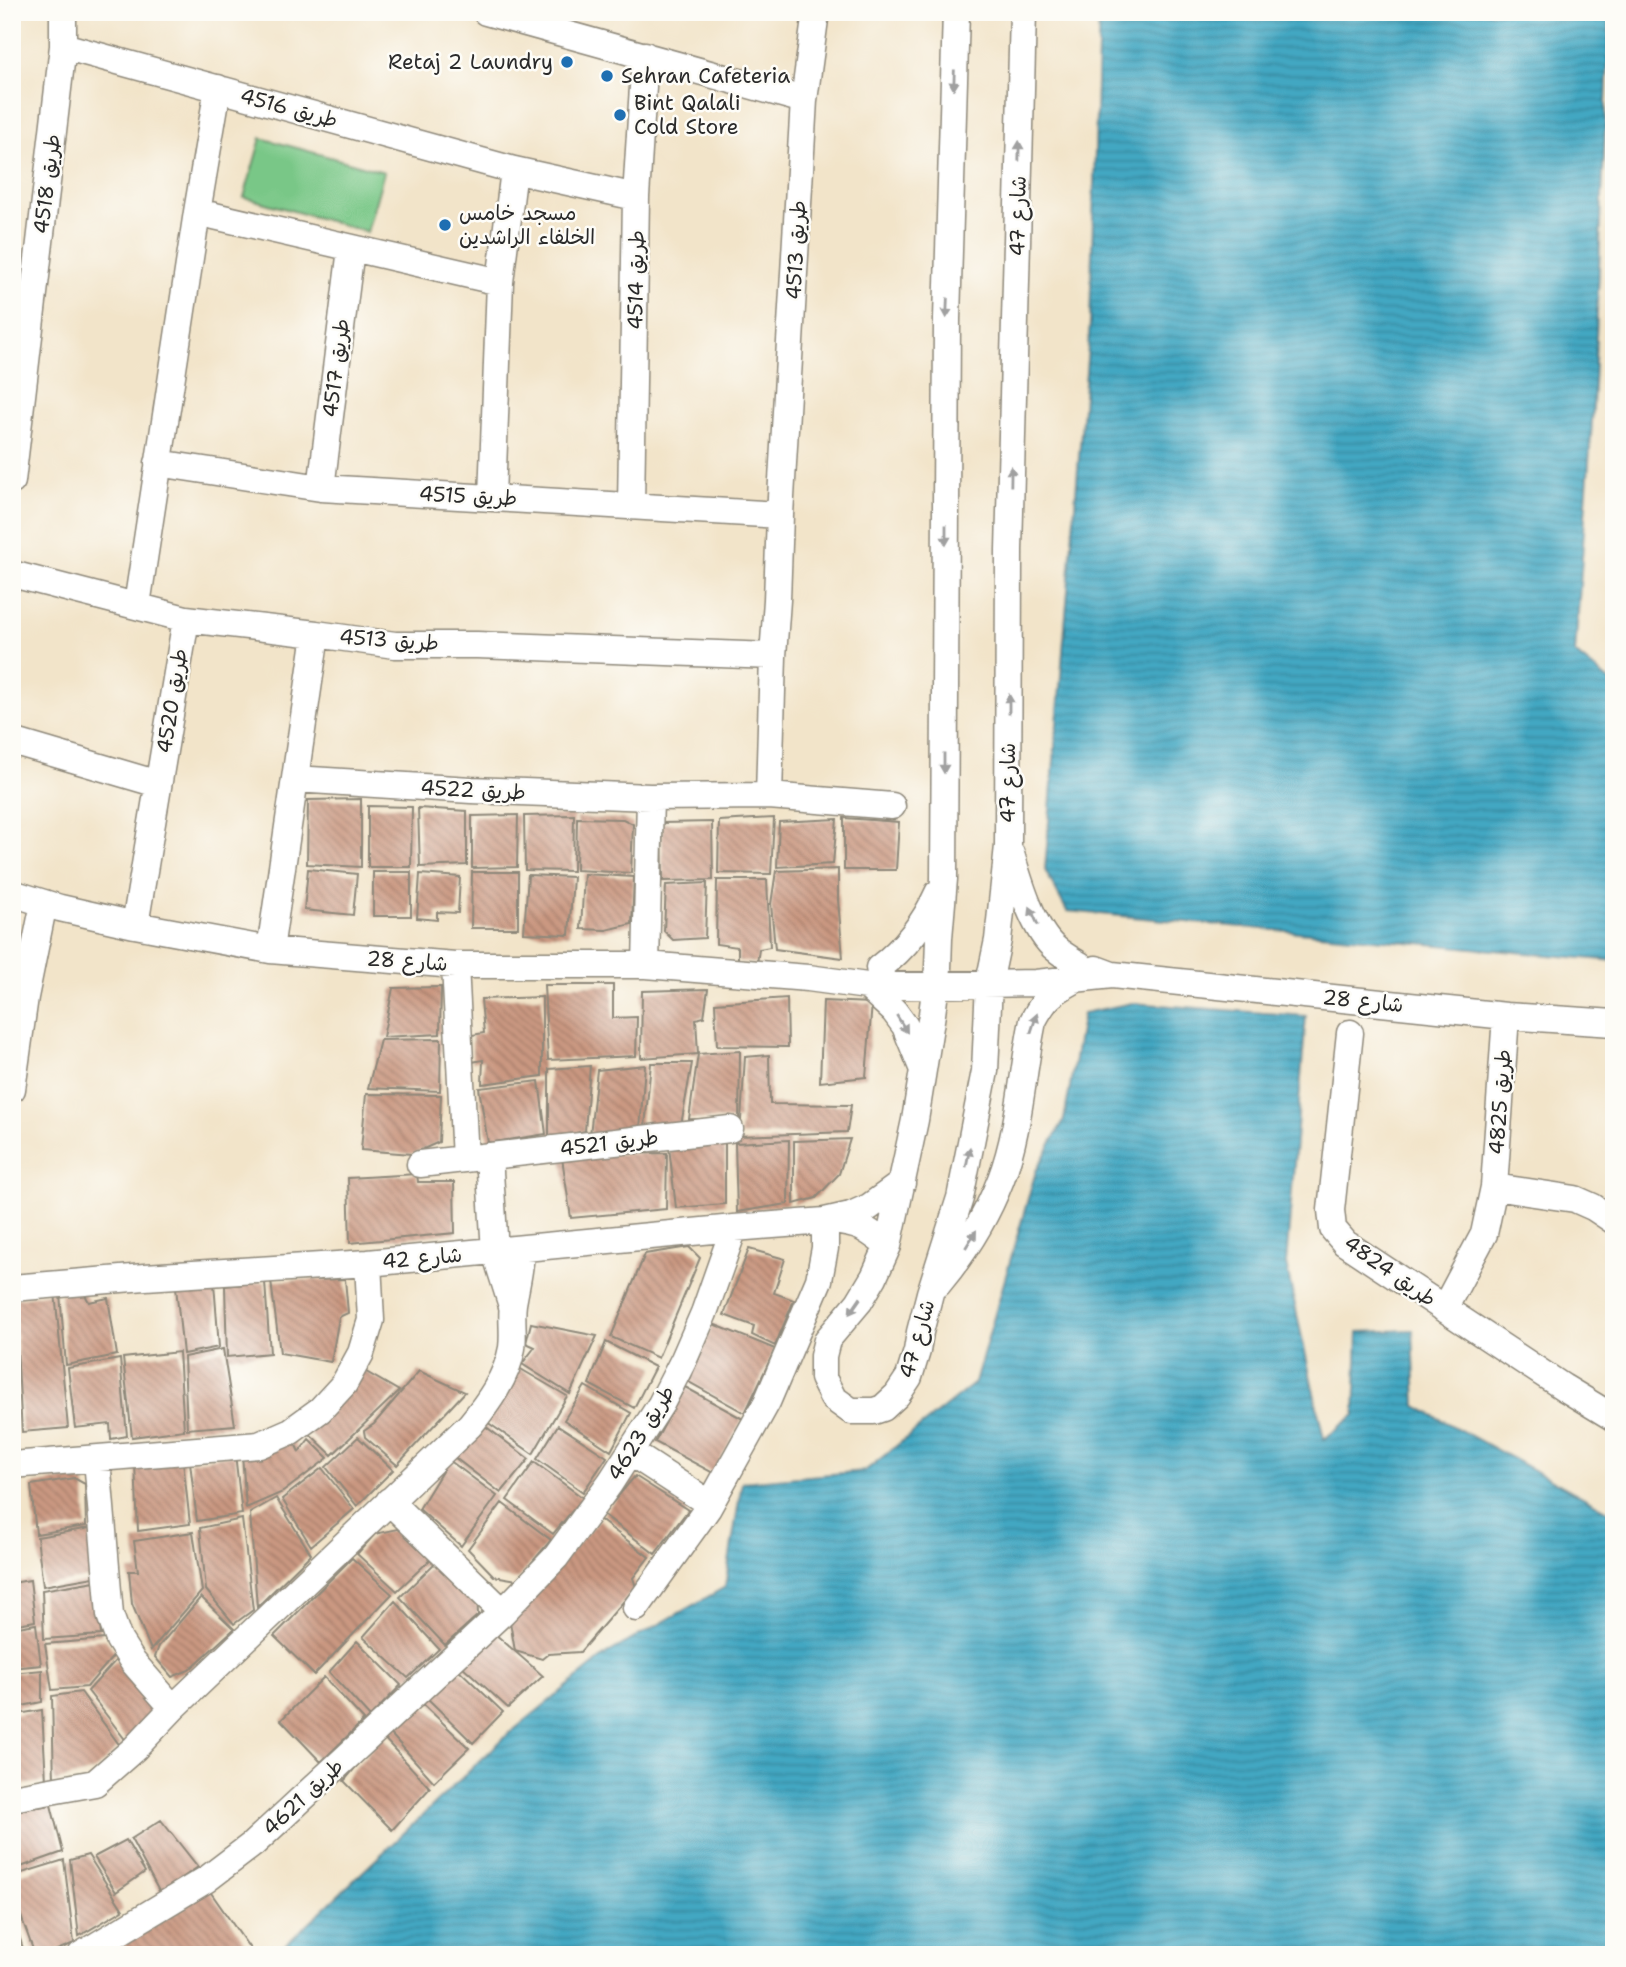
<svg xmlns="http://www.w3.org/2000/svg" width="1626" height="1967" viewBox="0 0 1626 1967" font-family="'Shantell Sans','Playpen Sans Arabic',sans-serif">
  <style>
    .pitch { fill: #79c787; stroke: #527959; stroke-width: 2 }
    .water { fill: url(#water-rules); stroke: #366976; stroke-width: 2 }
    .building { fill: url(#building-back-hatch) }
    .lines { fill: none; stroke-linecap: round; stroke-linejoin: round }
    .minor-casing { stroke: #8e887a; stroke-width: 29 }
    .minor { stroke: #fff; stroke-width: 26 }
    .oneway { fill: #a0a0a0 }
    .poi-dot { fill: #1f6fb2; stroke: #fdfcf7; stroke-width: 2.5 }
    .labels { text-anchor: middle; stroke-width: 5; stroke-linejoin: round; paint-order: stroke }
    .poi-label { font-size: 21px; fill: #2b2b2b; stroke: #fdfcf7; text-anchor: start }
    .street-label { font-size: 21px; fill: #2b2b2b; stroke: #fdfcf7 }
  </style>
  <defs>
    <pattern id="water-rules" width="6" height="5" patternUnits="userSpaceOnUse" patternTransform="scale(1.75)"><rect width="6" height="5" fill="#42a7c2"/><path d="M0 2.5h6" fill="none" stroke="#37889e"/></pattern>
    <pattern id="building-back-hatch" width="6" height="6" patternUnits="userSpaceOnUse" patternTransform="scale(1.75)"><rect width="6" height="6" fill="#ca9881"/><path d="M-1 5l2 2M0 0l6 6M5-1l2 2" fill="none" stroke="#a47c6a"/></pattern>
  </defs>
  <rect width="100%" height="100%" fill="#fdfcf7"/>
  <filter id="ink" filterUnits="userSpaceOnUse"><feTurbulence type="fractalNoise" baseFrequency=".0143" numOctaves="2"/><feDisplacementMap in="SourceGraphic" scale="14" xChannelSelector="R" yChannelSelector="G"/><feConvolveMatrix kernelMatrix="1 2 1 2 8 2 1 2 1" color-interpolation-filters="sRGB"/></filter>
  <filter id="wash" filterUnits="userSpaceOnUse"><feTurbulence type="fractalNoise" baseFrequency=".00686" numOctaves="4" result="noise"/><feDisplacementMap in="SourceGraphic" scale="28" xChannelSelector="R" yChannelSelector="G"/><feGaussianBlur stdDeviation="1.57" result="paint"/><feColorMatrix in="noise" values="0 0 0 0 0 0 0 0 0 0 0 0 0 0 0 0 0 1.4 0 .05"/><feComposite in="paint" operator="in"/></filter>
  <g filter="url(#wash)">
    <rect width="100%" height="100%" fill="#f2e4c9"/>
    <path class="pitch" d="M261 138 384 172 367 232 244 197Z"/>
    <path class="water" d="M1099 12H1610L1593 408 1575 653 1614 685V961L1067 911 1045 870 1090 323Z
      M1132 1003 1306 1016 1286 1264 1324 1439 1355 1415 1358 1332 1413 1330 1416 1406 1614 1514V1955H275L505 1737 608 1653 725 1587 742 1482 865 1471 975 1383 1036 1171 1064 1120 1083 1013Z"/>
    <g id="blocks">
      <path class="building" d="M361 799V867L307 864 308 800Z
        M368 806 412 807 411 867H368Z
        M418 808 467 811V865L420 867Z
        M518 815 517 867 472 868V816Z
        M574 815 573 871 525 870 524 816Z
        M577 818 623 819 633 824 631 873 576 870Z
        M774 818 771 874 718 873 719 821Z
        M844 818 899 822 896 870H844Z
        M837 819 833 864 777 867 779 822Z
        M712 822 713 880 663 881 662 823Z
        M308 869 357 874 353 915 304 910Z
        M838 869V900L843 958 775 949 771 904 776 871Z
        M373 872H411V916H373Z
        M472 872H518V928H471Z
        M420 874 460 877 458 913 437 912V920L417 918Z
        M584 874 634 877 632 924 606 930 581 929Z
        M528 875 573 877 569 935 524 933Z
        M717 880H767L770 947 759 949 757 963 738 961V947L716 944Z
        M707 883 705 938 673 940 664 931 666 885Z
        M544 985H613V1018L637 1017 636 1056 548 1060Z
        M441 987 440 1034 383 1037 393 988Z
        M708 989 704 1017 696 1019 698 1054 740 1051 739 1120 689 1119 698 1054 641 1058 642 991Z
        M542 997V1076L482 1084 483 1060 472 1062V1035L484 1033 481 999Z
        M787 998 788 1047 717 1046 715 1003Z
        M823 1001 872 1003 866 1077 820 1082Z
        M441 1039 440 1091 368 1088 380 1040Z
        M769 1055 770 1104 851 1105 847 1132 740 1136 745 1057Z
        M651 1063H692L681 1125 645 1126Z
        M645 1065 640 1129 590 1135 597 1070Z
        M590 1066 585 1131 549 1139V1069Z
        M539 1081 546 1134 488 1143 479 1088Z
        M366 1094 441 1095 439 1142 412 1154 361 1150Z
        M850 1139 839 1174 816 1198 794 1204V1141Z
        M789 1140 788 1204 737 1212 735 1143Z
        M725 1142V1204L676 1208 669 1147Z
        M667 1153 666 1209 571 1218 562 1158 608 1154Z
        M417 1174 418 1182H454L455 1233 350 1243 348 1178Z
        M689 1247 700 1258 658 1358 611 1337 645 1254Z
        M749 1249 785 1259 774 1293 794 1300 775 1346 752 1335 754 1326 724 1315Z
        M345 1279 348 1313 339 1317 331 1362 280 1353 271 1281Z
        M265 1282 270 1353 227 1357 225 1286Z
        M214 1283 219 1347 183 1354 176 1287Z
        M83 1291 89 1302 108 1298 117 1355 66 1365 60 1294Z
        M55 1292 68 1428 22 1432 14 1299Z
        M531 1323 597 1336 570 1394 522 1364 535 1347 526 1343Z
        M713 1324 775 1349 745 1413 689 1382Z
        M606 1342 655 1367 634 1408 589 1384Z
        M223 1349 235 1425 187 1429 184 1357Z
        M179 1352 184 1430 132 1437 123 1358Z
        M120 1359 127 1436 111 1439 110 1424 75 1428 68 1368Z
        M519 1368 567 1396 533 1454 487 1422Z
        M361 1369 399 1391 332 1455 310 1434 307 1426Z
        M419 1371 465 1392 397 1465 365 1437 364 1431 374 1424Z
        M585 1386 631 1413 611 1451 564 1420Z
        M685 1387 743 1419 713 1473 655 1442Z
        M481 1423 529 1459 501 1493 454 1457Z
        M558 1425 607 1457 583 1492 537 1459Z
        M358 1437 393 1470 357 1506 326 1467Z
        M309 1439 328 1458 283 1492 246 1508 242 1454 294 1441 299 1452Z
        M235 1454 242 1514 197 1521 190 1462Z
        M449 1460 497 1496 461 1546 419 1509Z
        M183 1461 190 1524 138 1531 135 1463Z
        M534 1462 583 1498 553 1534 507 1500Z
        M322 1468 354 1509 311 1546 282 1499Z
        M635 1476 688 1510 655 1554 603 1514Z
        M74 1478 85 1484 86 1526 36 1534 31 1485Z
        M276 1498 311 1554 257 1607 250 1513Z
        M502 1503 551 1540 517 1580 494 1576 468 1549Z
        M242 1519 253 1610 234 1624 206 1590 200 1528Z
        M599 1519 649 1557 633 1578 636 1587 580 1652 548 1654 542 1659 515 1651 510 1622Z
        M90 1528 94 1577 43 1586 37 1537Z
        M402 1528 434 1556 397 1591 357 1554 375 1534Z
        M193 1532 202 1591 151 1650 132 1604 129 1571H138L134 1541Z
        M352 1558 392 1594 314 1675 274 1636Z
        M438 1560 477 1594 478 1615 445 1645 400 1597Z
        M30 1580 35 1621 12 1625V1583Z
        M95 1581 101 1635 44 1639 42 1590Z
        M201 1597 234 1629 189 1670 172 1677 155 1657 159 1646Z
        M395 1601 439 1649 408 1678 363 1637Z
        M36 1624 41 1665 12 1668V1628Z
        M494 1633 543 1676 508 1708 462 1666Z
        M105 1639 116 1653 87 1687 52 1690 45 1644Z
        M357 1641 401 1685 370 1717 329 1672Z
        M116 1660 160 1705 127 1742 88 1691Z
        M456 1667 503 1712 473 1743 425 1696Z
        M42 1670V1702L12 1708V1673Z
        M324 1677 364 1720 321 1762 281 1720Z
        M81 1692 120 1746 94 1771 54 1782 52 1696Z
        M419 1700 469 1748 434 1782 388 1731Z
        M42 1710 46 1781 12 1787V1715Z
        M382 1736 430 1788 392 1830 344 1781Z
        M51 1805 63 1852 12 1870V1811Z
        M161 1820 198 1867 160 1893 131 1839Z
        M126 1840 145 1872 116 1892 94 1857Z
        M88 1855 123 1910 79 1936 70 1860Z
        M64 1860 74 1943 45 1955H35L12 1891V1876Z
        M209 1890 253 1953 250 1955H108Z
        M12 1916H13L25 1955H12Z"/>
    </g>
  </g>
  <g filter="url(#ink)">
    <use href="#blocks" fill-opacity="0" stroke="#8e887a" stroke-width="2"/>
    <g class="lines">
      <defs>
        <path id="minor" d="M486 12 804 100
          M956 12 947 319 944 879 939 938 938 968 932 1014 915 1120 888 1246 874 1277 859 1302 827 1340 823 1356V1378L833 1398 851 1411H874L883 1408 897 1395 909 1377 917 1351 920 1332 930 1293 960 1198 985 1071 989 983 998 940 1008 846 1009 550 1023 12
          M63 46 514 170 636 197
          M197 212 500 282
          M158 463 321 488 780 515
          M12 481 63 46V12
          M321 488 351 249
          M492 497 500 282 514 170
          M631 506 636 197 645 55
          M12 574 186 619 316 634 395 645H477L773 656
          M137 605 197 212 218 88
          M12 741 158 784
          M295 779 471 790 650 797 769 796 892 806
          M769 796 773 656 777 600 780 515 804 100 816 12
          M1011 854C1019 881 1034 932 1056 949 1063 955 1072 960 1080 965
          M12 893 60 908 135 925 270 950 455 965H646L808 978 867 986 1036 983 1112 975
          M135 925 186 619
          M270 950 316 634
          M455 965 465 1159
          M646 965 650 797
          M879 968C905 948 924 924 938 893
          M1096 969 1112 975 1506 1016 1614 1023
          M867 986 894 1011 905 1026 923 1070
          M1350 1033 1331 1210 1333 1229 1345 1243 1563 1387 1614 1418
          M12 1089 25 997 44 903
          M489 1156 495 1252 512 1306
          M420 1164 730 1129
          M1494 1187 1575 1199 1593 1207 1614 1221
          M832 1221C861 1224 865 1228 888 1246
          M938 1284C965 1252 986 1218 1001 1179 1020 1129 1022 1073 1033 1021 1045 998 1051 993 1073 981
          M12 1288 145 1277 368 1263 734 1228 825 1221 851 1215 869 1207 902 1183
          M1444 1309 1484 1234 1494 1187 1506 1016
          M630 1452 710 1504
          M97 1459 110 1615 119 1640 133 1662 173 1708
          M12 1465 259 1445 291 1431 320 1410 344 1384 361 1353 371 1320 368 1263
          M389 1501 503 1612
          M636 1608 708 1508 767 1402 819 1280 825 1248V1221
          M12 1798 95 1783 135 1748 173 1708 470 1425C488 1403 507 1377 512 1348 514 1333 511 1318 513 1304 516 1285 521 1268 521 1249
          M81 1955 207 1879 253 1844 503 1612 556 1557 610 1483 661 1404 684 1359 704 1313 734 1228"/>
      </defs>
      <use href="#minor" class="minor-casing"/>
      <use href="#minor" class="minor"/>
    </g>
    <defs><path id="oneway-solid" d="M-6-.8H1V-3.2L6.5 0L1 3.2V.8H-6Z" transform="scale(1.75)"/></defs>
    <g class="oneway">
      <use href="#oneway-solid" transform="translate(954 80) rotate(92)"/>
      <use href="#oneway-solid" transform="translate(1019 151) rotate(-89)"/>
      <use href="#oneway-solid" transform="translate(947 308) rotate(92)"/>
      <use href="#oneway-solid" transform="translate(1011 476) rotate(-89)"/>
      <use href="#oneway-solid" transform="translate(946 535) rotate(90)"/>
      <use href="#oneway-solid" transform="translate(1009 704) rotate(-90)"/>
      <use href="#oneway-solid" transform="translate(944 763) rotate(90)"/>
      <use href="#oneway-solid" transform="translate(1034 916) rotate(-114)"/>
      <use href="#oneway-solid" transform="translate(1034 1023) rotate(-72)"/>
      <use href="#oneway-solid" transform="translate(902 1024) rotate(58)"/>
      <use href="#oneway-solid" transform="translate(968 1157) rotate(-79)"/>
      <use href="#oneway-solid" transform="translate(971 1239) rotate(-58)"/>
      <use href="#oneway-solid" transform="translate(855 1306) rotate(125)"/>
    </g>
  </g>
  <g class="poi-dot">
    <circle cx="567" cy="62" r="7"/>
    <circle cx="607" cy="76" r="7"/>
    <circle cx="620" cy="115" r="7"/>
    <circle cx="445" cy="225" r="7"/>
  </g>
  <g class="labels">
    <g class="poi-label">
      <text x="553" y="69" text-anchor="end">Retaj 2 Laundry</text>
      <text x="621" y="83">Sehran Cafeteria</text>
      <text x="634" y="110">Bint Qalali<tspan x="634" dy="24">Cold Store</tspan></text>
      <text x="459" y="220">مسجد خامس<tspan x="459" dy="24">الخلفاء الراشدين</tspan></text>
    </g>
    <g class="street-label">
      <text transform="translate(289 108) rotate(15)" y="7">طريق 4516</text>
      <text transform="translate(47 184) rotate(-83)" y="7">طريق 4518</text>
      <text transform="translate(1018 216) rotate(-89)" y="7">شارع 47</text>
      <text transform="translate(796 250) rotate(-87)" y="7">طريق 4513</text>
      <text transform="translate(636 280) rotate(-89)" y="7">طريق 4514</text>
      <text transform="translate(336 368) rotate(-83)" y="7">طريق 4517</text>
      <text transform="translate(468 496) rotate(3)" y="7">طريق 4515</text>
      <text transform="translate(389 640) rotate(4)" y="7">طريق 4513</text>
      <text transform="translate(172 701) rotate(-81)" y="7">طريق 4520</text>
      <text transform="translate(1008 783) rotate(-90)" y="7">شارع 47</text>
      <text transform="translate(473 790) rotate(3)" y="7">طريق 4522</text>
      <text transform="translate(407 961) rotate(4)" y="7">شارع 28</text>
      <text transform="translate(1363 1001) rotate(6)" y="7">شارع 28</text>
      <text transform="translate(1500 1102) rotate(-86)" y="7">طريق 4825</text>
      <text transform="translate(609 1143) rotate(-7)" y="7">طريق 4521</text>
      <text transform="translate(422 1258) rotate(-5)" y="7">شارع 42</text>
      <text transform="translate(1390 1271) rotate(35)" y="7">طريق 4824</text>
      <text transform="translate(917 1339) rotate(-74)" y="7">شارع 47</text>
      <text transform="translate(641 1433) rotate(-58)" y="7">طريق 4623</text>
      <text transform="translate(303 1797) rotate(-43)" y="7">طريق 4621</text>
    </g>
  </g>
  <rect width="1626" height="1967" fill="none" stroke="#fdfcf7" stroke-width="42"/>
</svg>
